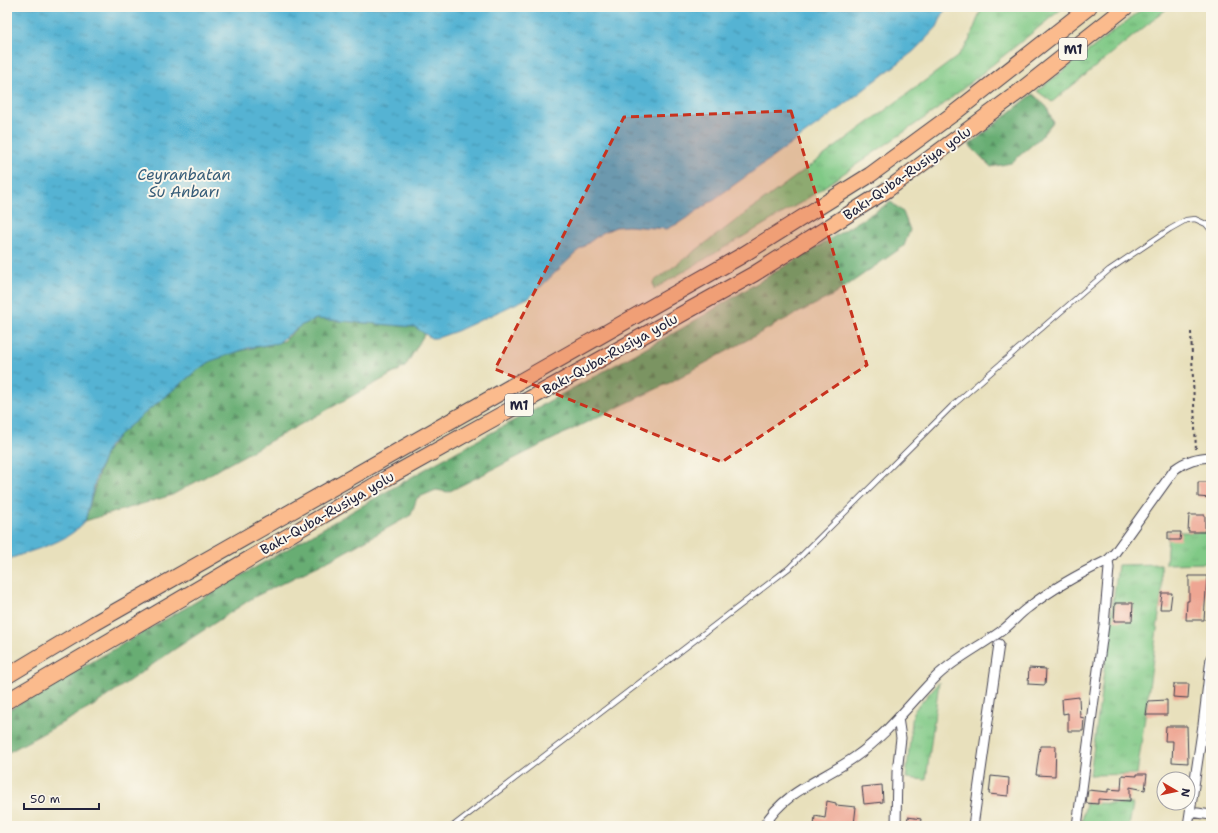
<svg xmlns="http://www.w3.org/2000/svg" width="1218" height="833" viewBox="0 0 1218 833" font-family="'Shantell Sans',sans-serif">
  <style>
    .grass { fill: url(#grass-tufts); stroke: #517660 }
    .forest { fill: url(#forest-firs); stroke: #456857 }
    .water { fill: url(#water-ripples); stroke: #3b6a87 }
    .building { fill: #eea693 }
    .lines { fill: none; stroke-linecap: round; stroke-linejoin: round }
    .service-casing { stroke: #403e4e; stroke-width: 6 }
    .minor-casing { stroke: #403e4e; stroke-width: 11 }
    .trunk-casing { stroke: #403e4e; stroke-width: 17 }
    .path { stroke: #403e4e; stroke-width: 2; stroke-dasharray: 3 3; stroke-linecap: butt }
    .service { stroke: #fff; stroke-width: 4.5 }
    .minor { stroke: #fff; stroke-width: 9 }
    .trunk { stroke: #fbbb8d; stroke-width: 15 }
    .marked { fill: #c8321e; fill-opacity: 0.2; stroke: #c8321e; stroke-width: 3; stroke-dasharray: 8 5; stroke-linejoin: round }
    .labels { text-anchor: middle; stroke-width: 4; stroke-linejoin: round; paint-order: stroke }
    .shield { fill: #fbf7ec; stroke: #636270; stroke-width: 1 }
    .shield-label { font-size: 13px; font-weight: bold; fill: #22223b }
    .street-label { font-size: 14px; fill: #22223b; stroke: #fbf7ec }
    .water-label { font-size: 15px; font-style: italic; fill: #365c78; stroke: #fbf7ec }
  </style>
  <defs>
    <pattern id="grass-tufts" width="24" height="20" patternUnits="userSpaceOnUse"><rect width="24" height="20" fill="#80c986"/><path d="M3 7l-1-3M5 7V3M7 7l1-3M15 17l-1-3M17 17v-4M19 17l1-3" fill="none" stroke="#6eac75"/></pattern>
    <pattern id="forest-firs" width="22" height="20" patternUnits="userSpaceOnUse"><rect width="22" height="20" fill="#68ad73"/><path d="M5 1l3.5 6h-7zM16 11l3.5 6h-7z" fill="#558c60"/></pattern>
    <pattern id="water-ripples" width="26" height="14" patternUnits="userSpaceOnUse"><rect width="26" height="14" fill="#54b3d3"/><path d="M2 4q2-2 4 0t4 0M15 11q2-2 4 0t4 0" fill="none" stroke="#4591ac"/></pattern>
  </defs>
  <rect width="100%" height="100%" fill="#fbf7ec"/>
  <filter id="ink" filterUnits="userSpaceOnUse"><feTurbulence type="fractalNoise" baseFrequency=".025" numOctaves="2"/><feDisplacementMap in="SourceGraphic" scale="8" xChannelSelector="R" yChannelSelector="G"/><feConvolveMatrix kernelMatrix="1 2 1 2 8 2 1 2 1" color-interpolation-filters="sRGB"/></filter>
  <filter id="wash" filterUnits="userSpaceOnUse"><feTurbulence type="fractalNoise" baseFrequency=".012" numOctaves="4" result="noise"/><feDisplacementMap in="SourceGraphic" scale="16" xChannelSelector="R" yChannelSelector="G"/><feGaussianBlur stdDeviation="0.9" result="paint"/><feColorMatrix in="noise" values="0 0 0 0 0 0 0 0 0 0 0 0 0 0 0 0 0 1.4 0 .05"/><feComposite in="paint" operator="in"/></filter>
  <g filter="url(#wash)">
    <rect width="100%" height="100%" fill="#e8e0bc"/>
    <path class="grass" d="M982 7H1064L939 108 802 202 654 289 653 282 957 57 969 41Z
      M1145 7H1169L1052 102 1037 91Z
      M1168 532H1211L1210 563 1166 564Z
      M1161 564 1162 593 1137 774 1090 775 1118 565Z
      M939 682 926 780 906 778 913 712Z
      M1086 803 1133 804 1129 826H1081Z"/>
    <path class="forest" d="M1033 94 1047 107 1053 122 1040 138 1011 163 991 167 969 145Z
      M891 202 903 212 910 230 904 246 832 296 780 322 669 383 589 421 448 492 436 490 417 498 411 515 332 559 254 597 172 651 93 706 7 753V711L436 463 681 329Z
      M316 319 415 327 425 333 405 367 172 495 85 521 105 453 121 433 196 371 211 361 227 354 284 341 300 326Z"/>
    <path class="water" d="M7 7H946L937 27 914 51 827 118 709 203 679 223 667 229 628 226 616 227 602 233 580 249 530 297 457 331 437 338H431L415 327 316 319 300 326 278 343 248 348 211 361 196 371 121 433 108 447 96 478 85 521C67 544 33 549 7 560Z"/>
    <g id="blocks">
      <path class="building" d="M1198 482H1211V498L1198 497Z
        M1189 515H1205V532H1188Z
        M1168 532H1181L1180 540H1168Z
        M1189 576H1207L1204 620H1186L1187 601H1189Z
        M1162 593H1172L1170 609H1160Z
        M1115 603H1133L1132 621H1114Z
        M1029 668 1046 669 1045 685 1028 684Z
        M1174 684H1189L1188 698 1173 697Z
        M1079 697 1080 717 1084 718 1083 731H1068V713L1063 714 1062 699Z
        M1167 700V715H1146L1148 701Z
        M1166 726H1187L1188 763 1172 762 1173 741H1165Z
        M1040 746H1056L1055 776 1036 775Z
        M1137 774H1147L1145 790 1130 787V801L1098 799V804L1086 803 1088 790 1108 792V789L1121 790 1122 775 1137 776Z
        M991 776 1009 778 1008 796 989 794Z
        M882 785 883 802 864 804 862 787Z
        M827 801 836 803V805L856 807 854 825 832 824V826H814L815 816 825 818Z
        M908 817 921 819 920 826H906Z"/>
    </g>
  </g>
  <g filter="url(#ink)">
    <use href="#blocks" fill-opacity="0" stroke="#403e4e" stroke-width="1"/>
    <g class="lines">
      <defs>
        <path id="service" d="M453 826 789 568 952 406 1109 270 1170 229 1186 220 1195 219 1206 224 1211 230"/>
        <path id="minor" d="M1191 812 1211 815
          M764 826C784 791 824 779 855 757 887 735 910 703 937 676 957 657 983 645 1004 629 1013 622 1020 613 1029 607 1053 588 1081 573 1108 560L1114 554 1175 469C1187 460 1197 458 1211 457
          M896 826 897 772 901 738 898 718
          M973 826 999 644
          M1077 826 1104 625 1109 568 1108 560
          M1188 826 1203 725 1211 658"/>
        <path id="trunk" d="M7 676 95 623 741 256 870 175 953 114 1089 7
          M7 701 387 478 754 274 887 190 1020 91 1126 7"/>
      </defs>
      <use href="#service" class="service-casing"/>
      <use href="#minor" class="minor-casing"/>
      <use href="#trunk" class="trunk-casing"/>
      <path class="path" d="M1191 332 1196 451"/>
      <use href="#service" class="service"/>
      <use href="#minor" class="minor"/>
      <use href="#trunk" class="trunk"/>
    </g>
  </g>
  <path class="marked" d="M791 111 867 365 722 462 495 369 624 117Z"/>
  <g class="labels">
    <g class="shield">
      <rect x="1059" y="38" width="28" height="22" rx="3"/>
      <rect x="505" y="394" width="28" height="22" rx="3"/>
    </g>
    <g class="shield-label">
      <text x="1073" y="54">M1</text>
      <text x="519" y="410">M1</text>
    </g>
    <g class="street-label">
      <text transform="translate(907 173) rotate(-35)" y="5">Bakı-Quba-Rusiya yolu</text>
      <text transform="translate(610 354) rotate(-29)" y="5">Bakı-Quba-Rusiya yolu</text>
      <text transform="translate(327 513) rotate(-30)" y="5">Bakı-Quba-Rusiya yolu</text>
    </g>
    <g class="water-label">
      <text x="184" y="180">Ceyranbatan<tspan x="184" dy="17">Su Anbarı</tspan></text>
    </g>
  </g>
  <rect width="1218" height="833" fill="none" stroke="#fbf7ec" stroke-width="24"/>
  <g transform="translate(1176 791) rotate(99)"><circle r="19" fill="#fbf7ec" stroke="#a4a2a5"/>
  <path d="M0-3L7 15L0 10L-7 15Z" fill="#c8321e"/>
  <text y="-6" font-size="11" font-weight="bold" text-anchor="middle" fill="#22223b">N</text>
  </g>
  <path d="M24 803v6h75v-6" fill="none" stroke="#22223b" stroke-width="2"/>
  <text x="30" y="803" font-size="12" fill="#22223b" stroke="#fbf7ec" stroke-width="3" paint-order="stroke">50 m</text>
</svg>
